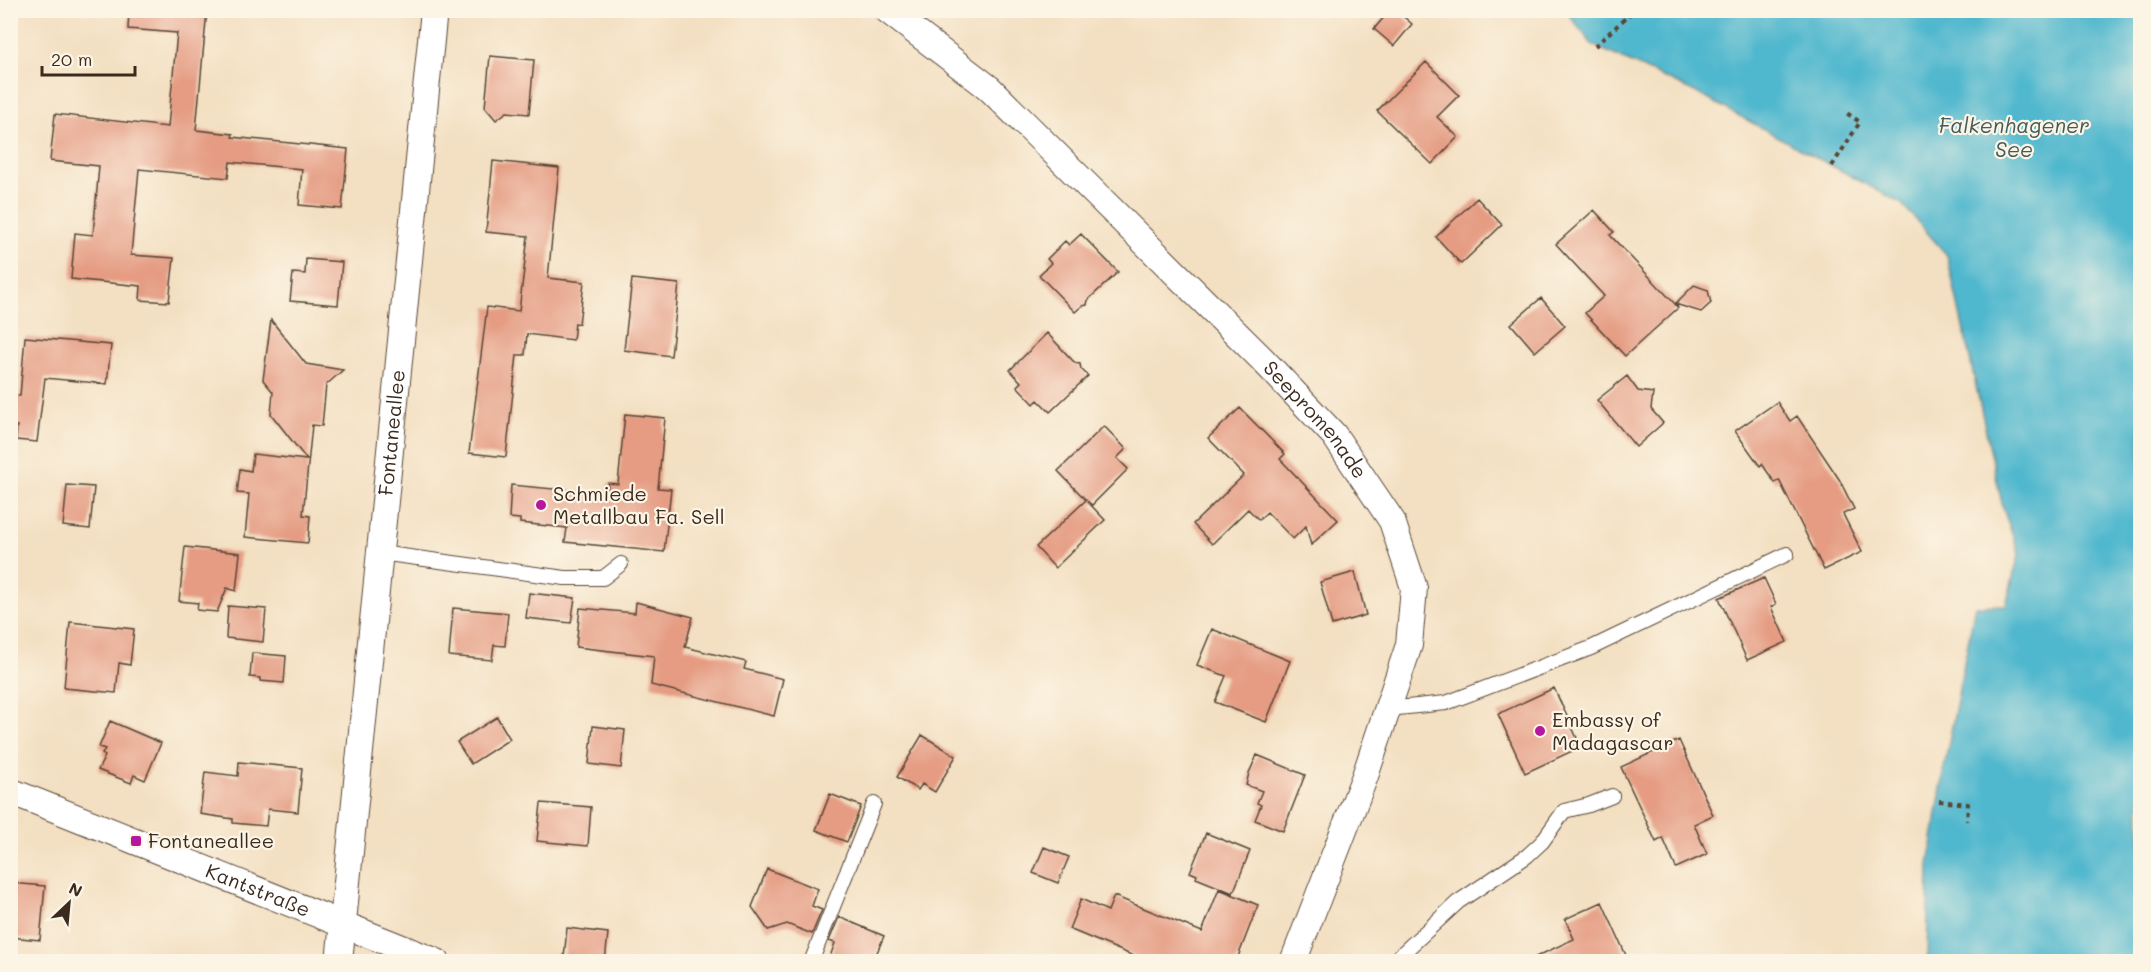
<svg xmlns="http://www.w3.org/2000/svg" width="2151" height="972" viewBox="0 0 2151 972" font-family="Mali,sans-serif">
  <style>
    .water { fill: #50b7ce; stroke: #467076; stroke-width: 1.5 }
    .building { fill: #e59c83 }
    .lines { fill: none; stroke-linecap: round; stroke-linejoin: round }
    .service-casing { stroke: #574536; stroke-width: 16 }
    .minor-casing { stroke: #574536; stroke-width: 28 }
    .path { stroke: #574536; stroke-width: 4; stroke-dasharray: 4.5 4.5; stroke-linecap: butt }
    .service { stroke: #fff; stroke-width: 14 }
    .minor { stroke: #fff; stroke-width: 26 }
    .poi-dot { fill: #b5179e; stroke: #fcf5e5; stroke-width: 2 }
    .labels { text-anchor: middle; stroke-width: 4.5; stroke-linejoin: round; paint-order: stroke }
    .street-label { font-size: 20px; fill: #3b2a1e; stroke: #fcf5e5 }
    .poi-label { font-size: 20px; fill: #3b2a1e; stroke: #fcf5e5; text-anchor: start }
    .water-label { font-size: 21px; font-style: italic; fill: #425b5c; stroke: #fcf5e5 }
  </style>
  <rect width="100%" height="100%" fill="#fcf5e5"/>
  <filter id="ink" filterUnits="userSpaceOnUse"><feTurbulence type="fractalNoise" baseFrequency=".0167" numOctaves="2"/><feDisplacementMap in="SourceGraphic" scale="12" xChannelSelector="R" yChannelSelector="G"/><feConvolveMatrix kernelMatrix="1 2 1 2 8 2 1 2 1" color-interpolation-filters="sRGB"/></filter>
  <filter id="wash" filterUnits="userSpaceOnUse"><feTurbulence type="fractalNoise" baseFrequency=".008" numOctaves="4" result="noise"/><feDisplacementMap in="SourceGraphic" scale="24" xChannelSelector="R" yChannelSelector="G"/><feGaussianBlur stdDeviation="1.35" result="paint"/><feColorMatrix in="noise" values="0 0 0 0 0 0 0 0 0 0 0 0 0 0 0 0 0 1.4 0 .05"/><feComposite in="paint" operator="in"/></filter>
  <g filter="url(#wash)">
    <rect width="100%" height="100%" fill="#f3dfc1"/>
    <path class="water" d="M1566 11H2140V961H1927L1929 865 1945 763 1975 606 2006 605 2019 554 2003 508 1947 255 1901 203 1693 91 1595 46 1591 43Z"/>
    <g id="blocks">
      <path class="building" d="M129 10H207L196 130 233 134 232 137 348 149 342 209 299 205 302 169 230 162 228 178 139 169 131 255 174 258 169 302 140 300 141 286 71 279 75 233 93 235 99 166 50 161 55 114 168 127 177 33 128 29Z
        M1390 10H1396L1412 24 1394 46 1374 29Z
        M490 56 534 60 529 114 507 112 496 120 485 107Z
        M1426 62 1459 95 1437 117 1458 137 1432 164 1377 111Z
        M493 161 559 168 548 278 584 282 579 324 575 323 573 340 527 334 525 355H517L506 457 469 453 487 307 519 311 528 236 486 232Z
        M1477 198 1502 225 1461 264 1436 237Z
        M1594 210 1614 232 1610 235 1675 304 1694 285 1708 290 1711 303 1701 312 1675 304 1678 308 1625 356 1585 313 1604 296 1556 244Z
        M1081 234 1118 272 1088 300 1087 305 1082 306 1075 312 1039 275 1051 263 1047 259 1065 241 1069 245Z
        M306 259 342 262 338 305 290 301 293 273 305 274Z
        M632 279 679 284 671 356 624 350Z
        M1541 298 1565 326 1535 352 1511 324Z
        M271 320 306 364 343 370 326 385 322 426 312 425 303 515 310 516 308 543 245 537 249 494 237 493 240 469 251 471 253 454 307 460 271 414 273 392 263 380Z
        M1047 333 1075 363 1080 364 1081 369 1088 376 1050 412 1038 400 1034 404 1017 386 1021 382 1010 370Z
        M25 337 111 345 107 384 45 378 37 442 16 440 17 426 10 425V395L20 396Z
        M1627 376 1638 391 1653 393 1651 409 1663 423 1636 447 1597 400Z
        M1777 402 1790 421 1797 416 1839 479 1854 509 1843 514 1862 552 1824 570 1779 480 1775 483 1762 464 1760 466 1735 431Z
        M1240 408 1285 454 1280 459 1338 520 1311 545 1306 526 1293 539 1267 512 1259 520 1248 509 1212 544 1193 524 1244 475 1208 438Z
        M625 414 665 418 658 488 671 489 664 552 565 542 567 528 520 523V519L509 518 511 485 607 494 608 483 618 484Z
        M1104 426 1126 449 1117 458 1128 469 1092 505 1087 501 1105 520 1055 568 1036 547 1086 500 1058 471Z
        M67 485 94 487 90 529 63 526Z
        M185 547 240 553 236 591 227 588 217 612 197 610 198 603 179 601Z
        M1355 572 1366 615 1332 625 1320 582Z
        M1764 578 1776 604 1771 607 1787 642 1747 660 1719 598Z
        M529 593 575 598 571 623 526 618Z
        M636 602 693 617 685 647 746 662 744 669 783 679 774 716 651 685 654 656 576 647 580 608 635 613Z
        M228 606 266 609 263 642 226 638Z
        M453 608 508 613 505 646 494 645 492 660 449 656Z
        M70 622 134 629 130 665 119 663 116 693 64 688Z
        M1212 629 1290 661 1266 722 1215 702 1226 676 1197 665Z
        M252 653 286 656 284 683 260 681V678L250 677Z
        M1554 688 1581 747 1525 773 1498 714Z
        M497 717 510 739 471 764 457 742Z
        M110 721 161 743 145 780 134 775 131 783 98 770 105 756 102 754 105 749 99 747Z
        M593 726 625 730 621 768 589 764Z
        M922 735 956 756 935 792 922 784 918 790 897 777Z
        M1679 740 1713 815 1694 824 1707 854 1676 868 1663 838 1656 842 1621 767Z
        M1257 755 1305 775 1283 831 1255 820 1261 805 1257 803 1262 791 1246 785 1249 773Z
        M239 762 302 768 298 812 268 809 266 826 233 823V819L200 814 205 772 238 776Z
        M830 794 861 806 847 842 816 830Z
        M541 803 591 807 588 846 537 841Z
        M1206 833 1250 851 1233 893 1196 878 1197 875 1190 872Z
        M1044 847 1069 857 1058 883 1033 873Z
        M767 869 818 889 812 906 822 910 812 934 787 924 768 930 752 907Z
        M10 883 45 886 40 940 10 937Z
        M1219 889 1258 905 1236 962H1148L1069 929 1081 899 1108 911 1114 896 1202 932Z
        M1602 902 1629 962H1525L1574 939 1565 919Z
        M839 917 884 936 873 962H828L835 943 829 941Z
        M567 928 608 933 605 962 564 958Z"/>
    </g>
  </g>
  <g filter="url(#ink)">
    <use href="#blocks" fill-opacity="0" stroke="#574536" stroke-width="1.5"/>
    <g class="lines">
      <defs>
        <path id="service" d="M380 553 565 578H603L621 564
          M1388 709 1446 703 1591 648 1787 554
          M811 962 874 804
          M1393 962 1458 902 1527 856 1542 842 1564 811 1589 805 1612 796"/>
        <g id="minor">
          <path id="s1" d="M887 10 989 88 1262 359 1334 435 1392 521 1414 588 1409 645 1365 776 1293 962"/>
          <path id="s2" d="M10 791 437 962"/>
          <path id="s3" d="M339 962 434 10"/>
        </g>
      </defs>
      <use href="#service" class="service-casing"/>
      <use href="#minor" class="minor-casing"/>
      <path class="path" d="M1595 46 1632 12
        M1832 166 1860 122 1845 112
        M1939 801 1968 804 1967 821"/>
      <use href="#service" class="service"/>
      <use href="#minor" class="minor"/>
    </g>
  </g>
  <g class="poi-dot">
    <circle cx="541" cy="505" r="6"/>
    <circle cx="1540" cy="731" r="6"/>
    <rect x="130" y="835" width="12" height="12" rx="3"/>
  </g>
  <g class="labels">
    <g class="street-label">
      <text dy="7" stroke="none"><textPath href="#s1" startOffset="594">Seepromenade</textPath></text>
      <text dy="7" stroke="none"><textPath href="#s3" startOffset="532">Fontaneallee</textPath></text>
      <text dy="7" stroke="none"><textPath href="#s2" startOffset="267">Kantstraße</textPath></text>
    </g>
    <g class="poi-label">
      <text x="553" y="501">Schmiede<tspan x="553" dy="23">Metallbau Fa. Sell</tspan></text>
      <text x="1552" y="727">Embassy of<tspan x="1552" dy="23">Madagascar</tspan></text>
      <text x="148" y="848">Fontaneallee</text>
    </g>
    <g class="water-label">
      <text x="2014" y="133">Falkenhagener<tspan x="2014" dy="24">See</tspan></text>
    </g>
  </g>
  <rect width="2151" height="972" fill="none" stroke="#fcf5e5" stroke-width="36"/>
  <g transform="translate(69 903) rotate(26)" stroke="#fcf5e5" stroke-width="4.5" paint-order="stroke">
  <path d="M0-4.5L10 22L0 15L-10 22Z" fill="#3b2a1e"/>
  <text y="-9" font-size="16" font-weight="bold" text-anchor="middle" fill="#3b2a1e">N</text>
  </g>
  <path d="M42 66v9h93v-9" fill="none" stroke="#3b2a1e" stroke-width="3"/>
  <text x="51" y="66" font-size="18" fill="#3b2a1e" stroke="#fcf5e5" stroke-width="4.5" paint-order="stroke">20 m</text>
</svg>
